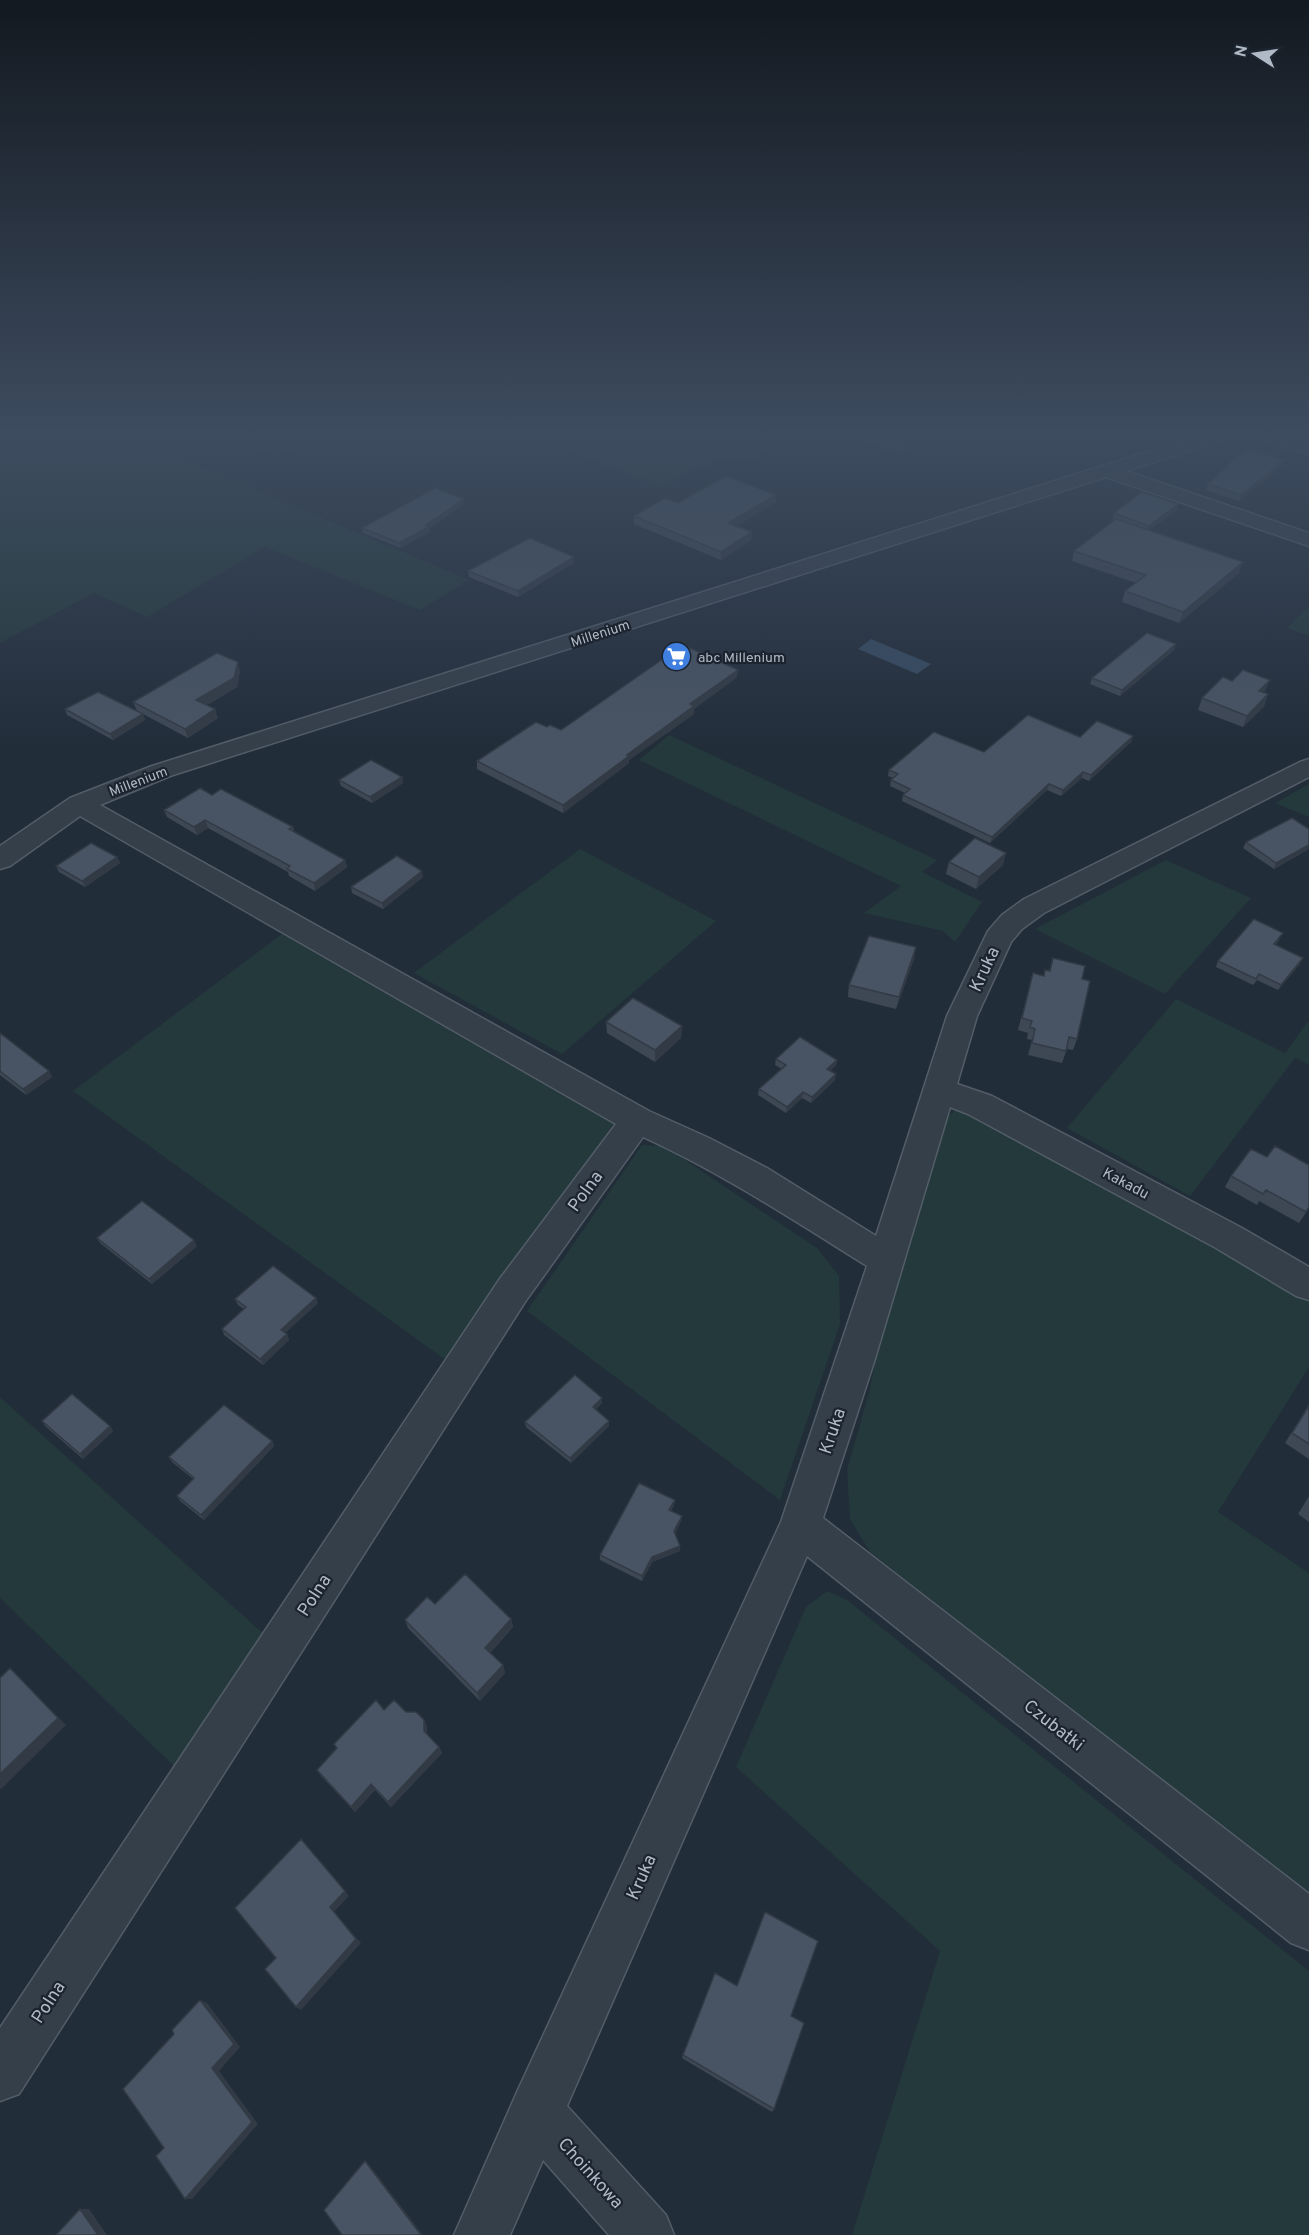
<svg xmlns="http://www.w3.org/2000/svg" width="1309" height="2235" viewBox="0 0 1309 2235" font-family="Overpass,sans-serif">
  <style>
    .green { fill: #24393b }
    .water { fill: #354a61 }
    .lines { fill: none; stroke-linecap: round; stroke-linejoin: round }
    .minor-casing { stroke: #535d68; stroke-width: 3 }
    .minor { fill: #353f4a; fill-rule: evenodd }
    .wall { fill: #3e4855 }
    .shaded-wall { fill: #323b45 }
    .building { fill: #485463; stroke: #323b45; stroke-width: 1.5 }
    .labels { text-anchor: middle; stroke-width: 4.5; stroke-linejoin: round; paint-order: stroke }
    .far-street-label { font-size: 14px; fill: #b0bac6; stroke: #1b242f }
    .far-poi-label { font-size: 14px; fill: #b0bac6; stroke: #1b242f; text-anchor: start }
    .street-label { font-size: 15px; fill: #b0bac6; stroke: #1b242f }
    .near-street-label { font-size: 18px; fill: #b0bac6; stroke: #1b242f }
  </style>
  <rect width="100%" height="100%" fill="#222d3a"/>
  <path class="green" d="M0 436H129L469 580 420 610 265 547 147 617 94 593 0 643Z
    M230 436H323L279 457Z
    M532 436H796L745 463 723 456 662 487Z
    M1309 606V636L1287 628Z
    M669 735 937 860 922 872 982 902 955 942 943 931 864 913 901 886 639 760Z
    M1309 784V817L1275 803Z
    M580 849 716 921 562 1054 414 973Z
    M1166 860 1251 898 1165 994 1035 929Z
    M282 934 613 1124 550 1220 447 1361 73 1091Z
    M1176 999 1285 1053 1309 1020V1065L1295 1058 1190 1196 1067 1128Z
    M956 1109 994 1127 1309 1301V1367L1218 1512 1309 1573V1896L870 1552 850 1519 847 1470 869 1393 892 1278 944 1121Z
    M642 1145 660 1146 682 1158 817 1248 839 1276 840 1324 780 1500 527 1311Z
    M0 1397 267 1637 179 1771 0 1598Z
    M827 1591 847 1600 1309 1971V2235H852L940 1951 736 1767 806 1607Z"/>
  <path class="water" d="M871 639 931 664 917 674 858 649Z"/>
  <g class="lines">
    <defs>
      <path id="minor" d="M1197 436H1225L1223 440 1126 471 1309 533V546L1106 477 170 776 100 805 649 1111 709 1138 767 1168 876 1236 947 1016 988 931 1002 915 1024 899 1300 762 1309 759V777L1044 913 1022 929 1011 942 977 1016 957 1084 992 1096 1242 1228 1309 1267V1300L1296 1296 1216 1248 968 1114 950 1107 874 1362 823 1518 1309 1894V1950L1291 1943 807 1556 567 2106 666 2215 674 2235H609L543 2160 510 2235H454L517 2092 781 1522 867 1266C793 1220 722 1173 643 1137L525 1302 19 2094 0 2101V2028L499 1280 616 1124 80 816 10 866 0 869V846L70 798 152 766Z
        M1261 436H1289L1309 442V454L1263 440Z"/>
    </defs>
    <use href="#minor" class="minor-casing"/>
    <use href="#minor" class="minor"/>
  </g>
  <path class="wall" d="M847 436H931L901 454Z
    M1003 436H1031L1023 442Z
    M1285 460 1283 465 1239 501 1206 490 1208 484Z
    M776 495V502L736 526 752 532 751 540 721 560 634 524V516L678 503Z
    M464 504 430 528V532L400 548 363 533 362 528Z
    M1177 510 1149 530 1239 573 1179 623 1122 602 1125 591 1136 583 1072 561 1074 551 1114 520 1112 519 1114 513Z
    M574 563 518 597 469 577 468 571Z
    M1176 644 1174 650 1120 696 1090 684 1092 678Z
    M240 671 237 687 207 705 218 718 188 738 143 714 145 720 113 740 67 715 65 709 137 711 133 702Z
    M737 677 694 709V714L629 760V763L563 813 477 769V761L547 727 561 730Z
    M1265 692 1264 693 1268 694 1264 706 1243 727 1198 710 1202 698Z
    M1080 737 1131 742 1089 781 1082 778 1061 796 1047 790 990 843 902 801 903 795 905 793 890 786 891 780 893 778 888 776 889 770 984 752Z
    M339 780 403 783 372 803 341 786Z
    M212 795 293 827 294 832 345 860 347 867 315 891 289 876 288 872 208 828 197 835 167 817 164 810Z
    M1309 829V849L1274 869 1243 848 1246 842Z
    M117 857 120 863 85 887 59 872 56 866Z
    M949 862 1003 865 976 889 946 874Z
    M423 877 383 909 352 893 351 887Z
    M1280 939 1275 945 1300 964 1278 990 1257 980 1253 985 1216 967 1218 961Z
    M1053 958 1082 979 1077 1039 1073 1050 1067 1049 1062 1063 1028 1055 1032 1040 1027 1039 1028 1033 1018 1030 1033 973 1043 976 1049 971Z
    M914 959 896 1009 848 997 849 985Z
    M606 1022 682 1026 681 1038 655 1062 607 1033Z
    M0 1033 49 1071 52 1077 26 1095 0 1075Z
    M776 1059 837 1060 836 1065 830 1071 835 1080 811 1103 802 1098 786 1113 758 1095 759 1089 782 1069 775 1065Z
    M1267 1157 1309 1165V1208L1299 1223 1259 1201 1257 1205 1225 1187 1231 1176Z
    M97 1238 197 1246 152 1284 100 1243Z
    M235 1299 318 1303 285 1333 287 1334 289 1340 263 1365 224 1335 222 1329 244 1309 238 1305Z
    M602 1403 596 1409 609 1421V1426L571 1463 526 1427 525 1422Z
    M1309 1404V1459L1285 1443Z
    M42 1421 110 1426 113 1431 83 1459 45 1426Z
    M272 1441 274 1446 204 1520 180 1501 177 1496 193 1479 172 1462 169 1457Z
    M1309 1496V1522L1298 1514Z
    M675 1500 674 1505 671 1511 682 1516 681 1521 675 1533 680 1546V1551L652 1562 642 1581 600 1560V1555Z
    M435 1604 511 1619 513 1627 490 1653 503 1665 505 1673 480 1701 408 1628 405 1620Z
    M406 1712 424 1720 427 1727V1734L439 1747 442 1753 391 1807 375 1790 355 1812 321 1776 317 1770 337 1748 334 1744Z
    M737 1986 774 2109 772 2112 682 2058 683 2055Z"/>
  <path class="shaded-wall" d="M919 436H931L901 454 902 446Z
    M1024 436H1031L1023 442Z
    M1285 460 1283 465 1239 501 1241 495Z
    M776 495V502L728 531V523Z
    M464 499V504L430 528V532L400 548 399 543Z
    M1178 504 1177 510 1148 531 1149 526Z
    M752 532 751 540 721 560V552Z
    M574 557V563L518 597V591Z
    M1243 562 1239 573 1179 623 1183 612Z
    M1176 644 1174 650 1120 696 1122 690Z
    M238 662 240 671 237 687 199 709 196 700Z
    M738 670 737 677 694 709V714L629 760V763L563 813V805L690 704Z
    M1270 680 1265 692 1255 703 1259 691Z
    M1268 694 1264 706 1243 727 1247 716Z
    M215 709 218 718 188 738 185 729Z
    M143 714 145 720 113 740 110 734Z
    M1133 736 1131 742 1089 781 1091 775Z
    M1083 772 1082 778 1061 796 1063 790Z
    M402 777 403 783 372 803 370 797Z
    M1049 784 1047 790 990 843 992 837Z
    M205 820 208 828 197 835 194 827Z
    M1309 845V849L1274 869 1276 863Z
    M1006 853 1003 865 976 889 979 877Z
    M117 857 120 863 85 887 82 881Z
    M345 860 347 867 315 891 314 883Z
    M422 871 423 877 383 909 382 903Z
    M916 947 914 959 896 1009 899 997Z
    M1303 958 1300 964 1278 990 1281 985Z
    M682 1026 681 1038 655 1062V1050Z
    M837 1060 836 1065 826 1075 827 1069Z
    M49 1071 52 1077 26 1095 23 1089Z
    M836 1074 835 1080 811 1103 812 1097Z
    M803 1092 802 1098 786 1113 787 1107Z
    M194 1240 197 1246 152 1284 149 1279Z
    M316 1298 318 1303 283 1335 281 1330Z
    M287 1334 289 1340 263 1365 260 1359Z
    M602 1398V1403L593 1412V1407Z
    M609 1421V1426L571 1463 570 1458Z
    M110 1426 113 1431 83 1459 80 1454Z
    M272 1441 274 1446 204 1520 201 1515Z
    M675 1500 674 1505 669 1515V1510Z
    M682 1516 681 1521 674 1536V1531Z
    M680 1546V1551L652 1562 642 1581V1576L652 1557Z
    M511 1619 513 1627 487 1656 485 1648Z
    M503 1665 505 1673 480 1701 477 1693Z
    M10 1668 66 1725 1 1789 0 1788V1774Z
    M424 1720 427 1727V1738L424 1731Z
    M439 1747 442 1753 391 1807 388 1802Z
    M371 1784 375 1790 355 1812 351 1807Z
    M301 1839 349 1896 334 1912 361 1943 301 2010 296 2007 330 1907Z
    M200 2000 207 2003 240 2047 219 2071 258 2124 192 2199H185Z
    M365 2161 367 2162 423 2235H421Z
    M80 2209H89L107 2235H98Z"/>
  <path class="building" d="M872 436H919L902 446Z
    M1250 448 1285 460 1241 495 1208 484 1235 458Z
    M726 476 776 495 728 523 752 532 721 552 634 516 665 498 678 503Z
    M435 488 464 499 426 525 430 526 399 543 362 528Z
    M1142 492 1178 504 1149 526 1114 513Z
    M1116 519 1243 562 1183 612 1125 591 1146 575 1074 551Z
    M530 538 574 557 518 591 468 571Z
    M1147 633 1176 644 1122 690 1092 678Z
    M683 645 738 670 690 704 694 706 627 755 629 756 563 805 477 761 536 722 547 727 550 725 561 730Z
    M217 653 238 662 234 678 196 700 215 709 185 729 133 702Z
    M1243 670 1270 680 1259 691 1268 694 1247 716 1202 698 1223 677 1232 681Z
    M98 692 143 714 110 734 65 709Z
    M1028 715 1080 737 1097 721 1133 736 1091 775 1083 772 1063 790 1049 784 992 837 903 795 910 789 891 780 898 774 889 770 934 732 984 752Z
    M371 760 402 777 370 797 339 780Z
    M200 788 212 795 221 789 293 827 289 829 345 860 314 883 287 869 290 866 205 820 194 827 164 810Z
    M1292 818 1309 829V845L1276 863 1246 842Z
    M975 838 1006 853 979 877 949 862Z
    M91 843 117 857 82 881 56 866Z
    M397 856 422 871 382 903 351 887Z
    M1254 919 1283 933 1274 944 1303 958 1281 985 1259 974 1256 979 1218 961Z
    M869 936 916 947 899 997 849 985Z
    M1053 958 1085 966 1082 979 1090 981 1077 1039 1069 1037 1066 1051 1032 1043 1035 1029 1030 1027 1032 1021 1022 1018 1033 973 1044 976 1045 970 1050 971Z
    M633 998 682 1026 655 1050 606 1022Z
    M0 1033 49 1071 23 1089 0 1071Z
    M800 1037 837 1060 827 1069 836 1074 812 1097 803 1092 787 1107 759 1089 786 1065 776 1059Z
    M1275 1146 1309 1165V1207L1306 1212 1266 1190 1263 1194 1231 1176 1251 1149 1267 1157Z
    M142 1201 194 1240 149 1279 97 1238Z
    M273 1266 316 1298 281 1330 287 1334 260 1359 222 1329 246 1307 235 1299Z
    M575 1375 602 1398 593 1407 609 1421 570 1458 525 1422Z
    M72 1394 110 1426 80 1454 42 1421Z
    M224 1405 272 1441 201 1515 177 1496 194 1478 169 1457Z
    M1309 1406V1444L1292 1433Z
    M639 1483 675 1500 669 1510 682 1516 674 1531 680 1546 652 1557 642 1576 600 1555Z
    M465 1574 511 1619 485 1648 503 1665 477 1693 405 1620 427 1597 435 1604Z
    M10 1668 58 1718 0 1774V1678Z
    M376 1700 384 1710 394 1700 406 1712H416L424 1720V1731L439 1747 388 1802 371 1784 351 1807 317 1770 337 1748 334 1744Z
    M301 1839 345 1891 330 1907 356 1939 296 2007 265 1969 276 1958 235 1908Z
    M765 1912 818 1941 791 2016 804 2023 774 2109 683 2055 715 1973 737 1986Z
    M200 2000 234 2044 212 2068 252 2122 185 2199 156 2156 164 2148 123 2089 174 2034 172 2030Z
    M365 2161 421 2235H342L324 2210Z
    M80 2209 98 2235H56Z"/>
  <linearGradient id="sky" x2="0" y2="1"><stop stop-color="#131920"/><stop offset="0.58" stop-color="#3e4c60"/><stop offset="1" stop-color="#3e4c60" stop-opacity="0"/></linearGradient>
  <rect width="1309" height="749" fill="url(#sky)"/>
  <defs>
    <symbol id="supermarket-disc" viewBox="-11 -11 22 22"><circle r="9.5" fill="#3f7fe0" stroke="#1b242f"/><path d="M-6-5.5h2.5l.6 2H6L4.5 2H-2.5L-4.4-4H-6ZM-1.5 3.2a1.3 1.3 0 1 0 .1 0ZM3 3.2a1.3 1.3 0 1 0 .1 0Z" fill="#fff"/></symbol>
  </defs>
  <g fill-rule="evenodd">
    <use href="#supermarket-disc" x="660" y="640" width="33" height="33"/>
  </g>
  <g class="labels">
    <g class="far-street-label">
      <text transform="translate(600 633) rotate(-18)" y="5">Millenium</text>
      <text transform="translate(138 781) rotate(-21)" y="5">Millenium</text>
    </g>
    <g class="far-poi-label">
      <text x="698" y="662">abc Millenium</text>
    </g>
    <g class="street-label">
      <text transform="translate(1126 1183) rotate(28)" y="5">Kakadu</text>
    </g>
    <g class="near-street-label">
      <text transform="translate(984 969) rotate(-65)" y="6">Kruka</text>
      <text transform="translate(585 1191) rotate(-54)" y="6">Polna</text>
      <text transform="translate(832 1431) rotate(-71)" y="6">Kruka</text>
      <text transform="translate(314 1595) rotate(-57)" y="6">Polna</text>
      <text transform="translate(1054 1725) rotate(38)" y="6">Czubatki</text>
      <text transform="translate(641 1877) rotate(-66)" y="6">Kruka</text>
      <text transform="translate(48 2002) rotate(-57)" y="6">Polna</text>
      <text transform="translate(591 2173) rotate(48)" y="6">Choinkowa</text>
    </g>
  </g>
  <g transform="translate(1255 54) rotate(282)" stroke="#1b242f" stroke-width="4.5" paint-order="stroke">
  <path d="M0-4.5L10 22L0 15L-10 22Z" fill="#b0bac6"/>
  <text y="-9" font-size="16" font-weight="bold" text-anchor="middle" fill="#b0bac6">N</text>
  </g>
</svg>
